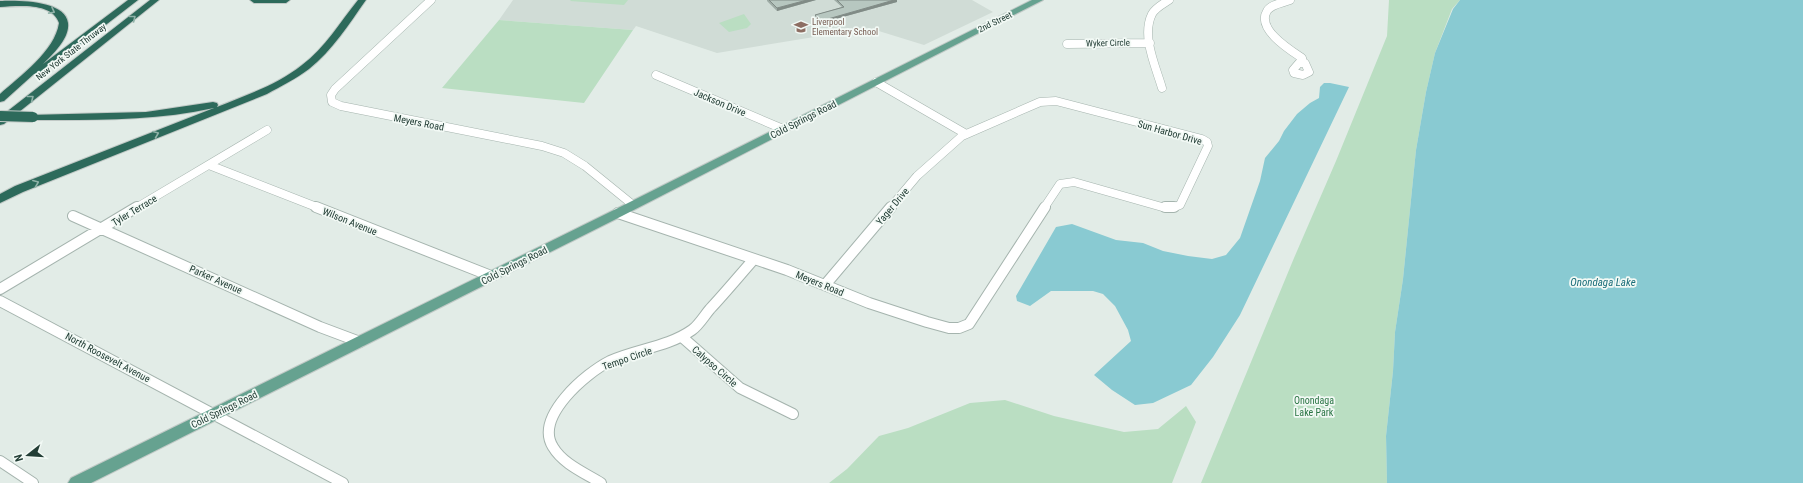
<svg xmlns="http://www.w3.org/2000/svg" width="1803" height="483" viewBox="0 0 1803 483" font-family="'Roboto Condensed',sans-serif">
  <style>
    .built { fill: #d0dcd6 }
    .green { fill: #badec2 }
    .water { fill: #89cad2 }
    .lines { fill: none; stroke-linecap: round; stroke-linejoin: round }
    .street-far1-casing { stroke: #a5b4ae; stroke-width: 9 }
    .street-casing { stroke: #a5b4ae; stroke-width: 12 }
    .primary-casing { stroke: #c1c9c6; stroke-width: 2 }
    .highway-casing { stroke: #c1c9c6; stroke-width: 2 }
    .street-far1 { stroke: #fff; stroke-width: 8 }
    .street { stroke: #fff; stroke-width: 10 }
    .primary { fill: #66a290; fill-rule: evenodd }
    .highway { fill: #2d6a5b; fill-rule: evenodd }
    .highway-bridge-casing { stroke: #c1c9c6; stroke-width: 12; stroke-linecap: butt }
    .highway-bridge { stroke: #2d6a5b; stroke-width: 10 }
    .wall { fill: #9daba5 }
    .shaded-wall { fill: #808b86 }
    .building { fill: #b7c7c0; stroke: #808b86 }
    .oneway { stroke: #90b2a8 }
    .labels { text-anchor: middle; stroke-width: 3.5; stroke-linejoin: round; paint-order: stroke }
    .far-education-label { font-size: 9px; fill: #785e54; stroke: #f2f9f5; text-anchor: start }
    .far-street-label { font-size: 9px; fill: #223d35; stroke: #f2f9f5 }
    .street-label { font-size: 10px; fill: #223d35; stroke: #f2f9f5 }
    .park-label { font-size: 10px; fill: #2b7545; stroke: #f2f9f5 }
    .water-label { font-size: 11px; font-style: italic; fill: #1b6e7a; stroke: #f2f9f5 }
  </style>
  <rect width="100%" height="100%" fill="#e2ece7"/>
  <path class="built" d="M513 0H972L993 12 924 45 869 28 717 53 636 26 633 30 499 20Z"/>
  <path class="green" d="M571 0H628L624 5 570 1Z
    M1389 0H1460L1452 9 1435 53 1426 92 1416 150 1403 279 1395 332 1393 371 1386 436 1387 483H1201L1294 258 1336 161 1387 36Z
    M744 14 751 24 747 28 729 32 719 23Z
    M499 20 633 30 584 103 442 88Z
    M1005 400 1054 416 1124 432 1158 429 1186 406 1196 422 1172 483H829L847 469 879 436 908 428 970 403Z"/>
  <path class="water" d="M1460 0H1803V483H1387L1386 436 1393 371 1395 332 1403 279 1416 150 1426 92 1435 53 1453 9Z
    M1324 83H1330L1349 87 1240 315 1213 357 1191 385 1153 403 1135 405 1112 390 1094 375 1131 341 1128 330 1115 306 1103 294 1093 291H1051L1030 306 1017 301 1016 296 1056 227 1072 224 1116 240 1143 243 1163 251 1188 256 1212 259 1226 255 1240 238 1260 181 1265 158 1279 141 1284 131 1297 114 1310 103 1319 98 1320 87Z"/>
  <g class="lines">
    <defs>
      <path id="street-far1" d="M431 0 335 89 331 95 332 102 341 106 542 146 564 153 585 166 633 205
        M1290 0C1283 3 1271 4 1267 11 1256 29 1290 50 1302 58L1303 63
        M1067 44 1150 43
        M1299 63H1305L1309 72 1303 75 1294 73 1293 70Z
        M656 75 783 129
        M876 82 966 134
        M1162 88C1156 67 1141 36 1152 14 1155 8 1163 4 1169 0
        M209 165 319 208
        M136 208 267 130
        M890 208 917 176 962 136 1040 102 1056 101 1202 139 1207 142 1208 146 1180 205C1174 208 1169 208 1162 207L1074 182 1060 184 1044 208"/>
      <path id="street" d="M316 207 491 276
        M1165 207H1174
        M618 213 787 270 869 303 927 322 949 328H959L969 324 1045 207
        M73 216 320 327 360 342
        M825 285 891 207
        M0 289 137 207
        M0 301 343 483
        M682 337 740 388 793 414
        M0 461 33 483
        M601 483C585 473 563 464 553 447 534 417 586 373 610 361 636 349 668 347 692 330 699 325 704 316 710 309 725 293 739 276 754 259"/>
      <path id="primary" d="M1032 0H1043L622 216 91 483H68L71 478 614 210Z"/>
      <path id="highway" d="M128 0H138L41 75 38 76 34 74 4 101 0 102V94C20 76 55 51 59 23 52 2 18 6 0 7V1C16 0 66 0 68 23 70 38 53 54 43 64Z
        M150 0H159L4 124 0 125V117Z
        M250 0H290L286 3H254Z
        M358 0H366C349 24 332 51 309 69 296 79 281 86 267 94L23 192 0 203V194L15 186 214 108C155 121 94 120 33 120L29 119 28 117 29 115 146 112 213 102 217 103 218 105 217 107C246 95 277 85 302 65 325 48 340 22 358 0Z"/>
    </defs>
    <use href="#street-far1" class="street-far1-casing"/>
    <use href="#street" class="street-casing"/>
    <use href="#primary" class="primary-casing"/>
    <use href="#highway" class="highway-casing"/>
    <use href="#street-far1" class="street-far1"/>
    <use href="#street" class="street"/>
    <use href="#primary" class="primary"/>
    <use href="#highway" class="highway"/>
    <defs>
      <path id="highway-bridge" d="M0 116 33 117"/>
    </defs>
    <use href="#highway-bridge" class="highway-bridge-casing"/>
    <use href="#highway-bridge" class="highway-bridge"/>
  </g>
  <path class="wall" d="M767 0H816L777 11 767 1Z
    M834 0H897V2L821 23 815 17V15L842 7Z"/>
  <path class="shaded-wall" d="M807 0H816L777 11V8Z
    M894 0H897V2L821 23V21Z"/>
  <path class="building" d="M769 0H807L777 8Z
    M837 0H894L821 21 815 15 844 7Z"/>
  <defs><path id="oneway-chevron" d="M-2-3.5L2.5 0L-2 3.5" fill="none" stroke-width="1.6" stroke-linecap="round" stroke-linejoin="round"/></defs>
  <g class="oneway">
    <use href="#oneway-chevron" transform="translate(52 11) rotate(28)"/>
    <use href="#oneway-chevron" transform="translate(133 18) rotate(-38)"/>
    <use href="#oneway-chevron" transform="translate(31 98) rotate(-38)"/>
    <use href="#oneway-chevron" transform="translate(156 134) rotate(-22)"/>
    <use href="#oneway-chevron" transform="translate(36 183) rotate(-22)"/>
  </g>
  <defs>
    <symbol id="school-bare" viewBox="-9 -9 18 18"><path d="M0-5L7-2L0 1L-7-2ZM-4 1L0 2.5L4 1V4Q0 6-4 4Z" fill="#8d6e63" stroke="#f2f9f5" stroke-width="2.5" paint-order="stroke"/></symbol>
  </defs>
  <g fill-rule="evenodd">
    <use href="#school-bare" x="791" y="17" width="20" height="20"/>
  </g>
  <g class="labels">
    <g class="far-education-label">
      <text x="812" y="25">Liverpool<tspan x="812" dy="10">Elementary School</tspan></text>
    </g>
    <g class="far-street-label">
      <text transform="translate(995 22) rotate(-26)" y="3">2nd Street</text>
      <text transform="translate(1108 43) rotate(-1)" y="3">Wyker Circle</text>
      <text transform="translate(71 52) rotate(-38)" y="3">New York State Thruway</text>
    </g>
    <g class="street-label">
      <text transform="translate(720 102) rotate(23)" y="4">Jackson Drive</text>
      <text transform="translate(803 119) rotate(-27)" y="4">Cold Springs Road</text>
      <text transform="translate(419 122) rotate(11)" y="4">Meyers Road</text>
      <text transform="translate(1170 132) rotate(16)" y="4">Sun Harbor Drive</text>
      <text transform="translate(892 206) rotate(-50)" y="4">Yager Drive</text>
      <text transform="translate(134 210) rotate(-31)" y="4">Tyler Terrace</text>
      <text transform="translate(350 221) rotate(22)" y="4">Wilson Avenue</text>
      <text transform="translate(514 265) rotate(-27)" y="4">Cold Springs Road</text>
      <text transform="translate(216 279) rotate(24)" y="4">Parker Avenue</text>
      <text transform="translate(820 283) rotate(22)" y="4">Meyers Road</text>
      <text transform="translate(108 357) rotate(28)" y="4">North Roosevelt Avenue</text>
      <text transform="translate(627 358) rotate(-19)" y="4">Tempo Circle</text>
      <text transform="translate(715 366) rotate(41)" y="4">Calypso Circle</text>
      <text transform="translate(224 409) rotate(-26)" y="4">Cold Springs Road</text>
    </g>
    <g class="park-label">
      <text x="1314" y="404">Onondaga<tspan x="1314" dy="12">Lake Park</tspan></text>
    </g>
    <g class="water-label">
      <text x="1603" y="286">Onondaga Lake</text>
    </g>
  </g>
  <g transform="translate(28 455) rotate(253)" stroke="#f2f9f5" stroke-width="3" paint-order="stroke">
  <path d="M0-3L7 15L0 10L-7 15Z" fill="#223d35"/>
  <text y="-6" font-size="11" font-weight="bold" text-anchor="middle" fill="#223d35">N</text>
  </g>
</svg>
